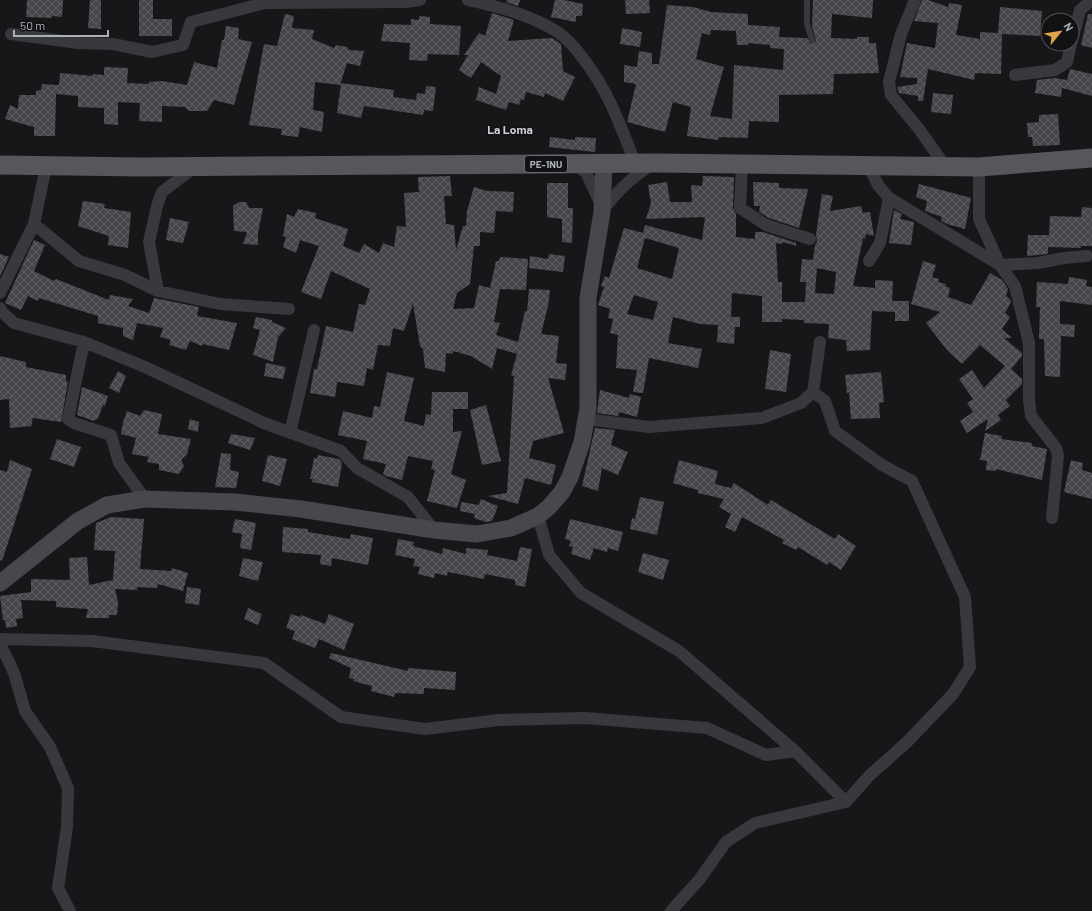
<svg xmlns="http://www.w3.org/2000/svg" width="1092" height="911" viewBox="0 0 1092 911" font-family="Barlow,sans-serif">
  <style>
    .building { fill: url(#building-cross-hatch); fill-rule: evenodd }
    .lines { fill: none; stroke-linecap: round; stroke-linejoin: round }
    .service { stroke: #38393d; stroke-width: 6 }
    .minor { stroke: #38393d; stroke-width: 12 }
    .secondary { stroke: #47484d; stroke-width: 17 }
    .primary { stroke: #55575c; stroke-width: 19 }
    .labels { text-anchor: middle; stroke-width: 3.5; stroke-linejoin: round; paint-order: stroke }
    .shield { fill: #121214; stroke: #7d8086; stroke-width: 1 }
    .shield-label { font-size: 10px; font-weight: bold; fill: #abafb7 }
    .neighbourhood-label { font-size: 12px; font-weight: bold; fill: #cbced3; stroke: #121214 }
  </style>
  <defs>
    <pattern id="building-cross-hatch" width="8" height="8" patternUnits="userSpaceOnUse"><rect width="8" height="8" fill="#46474b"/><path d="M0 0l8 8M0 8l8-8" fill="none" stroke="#5e5f63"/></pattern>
  </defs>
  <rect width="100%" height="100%" fill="#171719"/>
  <path class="building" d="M27 0H63L62 17 52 16V18L26 17Z
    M90 0H101V29L88 28Z
    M139 0H153V19H172V36H139Z
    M507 0H520L518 6 506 2Z
    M555 0H564L583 4 582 16H576V22L551 17Z
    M625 0H649L650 13 626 14Z
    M813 0H873L872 18 832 14 831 38 857 39V37H869V43H876L879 73 834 74 833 94 779 95V122L749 121 748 138 719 137 718 140 687 136 691 107 673 102 665 132 627 122 636 84 624 82V65L637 67 639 51 652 53V64H659L667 5 693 7 711 12 748 14V25L780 27 779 37 807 38 811 44 816 41 812 26ZM711 30 736 31 737 45H748V43L770 45V48L784 49 783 70 734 65 732 119 710 116 724 67 696 59 702 33 710 35Z
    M922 0H928L948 7 949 3 962 5 956 35 980 39V32L998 33 1000 7 1042 11 1040 36 1002 34 1001 74 975 73 974 80 928 69 923 101H918V96L899 93 897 87 917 84V78L900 77 907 43 935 48 938 23 914 21Z
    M492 13 514 20 508 41 552 38 561 44 563 71 575 77 563 101 545 93 544 97 526 92 524 100 521 99 519 105 509 102 506 110 476 100 479 87 496 94 501 76 481 62 471 78 459 70 468 55H464L479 33 485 36Z
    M285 14 294 16 292 28 314 30 312 39 334 48 336 45 347 47 349 50 364 51 360 66 347 63 340 85 315 82 313 110 324 112 322 132 300 127 298 137 281 135 282 129 249 125 264 44 277 46Z
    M1088 14H1092V48L1081 45Z
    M419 16 430 17V24L461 26 459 55 428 54 427 61 409 60 410 43 381 41 384 24 411 25V19L419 20Z
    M226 26 239 28 238 39 252 42 234 105 214 100 207 111H189L185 107 162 106V122L139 121 140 103 118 102V125L104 124V108L78 107V96L56 94 55 136H34V127L5 119 10 105 18 109 19 95H36V91L41 90 42 84 59 85 60 73 93 76V74L104 75V67L128 68 127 83 149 84V82L162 81 187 85 194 62 217 68 222 40H224Z
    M622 28 642 32 640 47 620 44Z
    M1070 69 1092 74V96L1062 88 1061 97 1035 93 1037 80 1055 78 1067 80Z
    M341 83 394 90 393 97 416 100 417 93 425 94 426 86 436 87 433 111 424 110 423 115 364 106 361 118 337 113Z
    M933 93 953 95 951 114 931 112Z
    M1058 114 1060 145 1033 146 1032 137H1028L1027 123 1039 122V115Z
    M550 137 575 140V137L596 138 595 152 549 147Z
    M450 176 452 196H444L446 224 454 225 456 250 463 226H466L467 211 474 187 487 191 514 192 513 212 496 211 494 233 480 232V246H474L470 284 457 293 453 309 474 308 479 285 490 288 496 261H499L500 257 528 259 526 290 500 289 494 322 500 323 496 335 518 342 525 311 527 312 529 289 550 290 548 306 541 334 559 336 556 363 567 364 565 380 548 378 564 433 533 441 529 458 556 465 551 485 525 478 518 504 488 496 507 493 514 376 511 375 517 354 497 348 492 369 471 356 453 351V354L446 353 445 372 425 368 423 349 420 346 413 304 404 331 393 328 390 346 378 345 373 370 367 368 364 386 337 382 335 397 310 393 314 369H317L326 326 353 332 359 304 365 305 370 289 331 271 321 299 301 292 319 246 300 240 296 253 283 247 286 237 283 236 287 214 294 217 298 209 316 213 315 218 348 229 343 246 359 253 364 244 379 253 383 243 394 247 397 226 406 227 404 193 419 192 418 177Z
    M703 176 734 177 733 208 736 214V237L755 239V232H763L796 243V246L783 242 782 244 776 243 778 282H782V302H805L806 282H800L802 259 813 260 815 245 817 241 816 235 822 194 833 196 830 211 861 206 863 213 870 212 874 236 866 234 865 239 863 238 853 286 875 288V280L893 281 892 301H909V321H895V312L872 311 870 350 847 351 846 340 828 338 829 324 804 323V320L782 319V322H762V296L732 293 731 317H740V327H735L734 344 717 342 718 325 700 324 673 317 668 343 702 349 698 368 649 358 643 393 633 392 637 370 616 368 618 335 610 333 613 319 608 318 610 309 598 305 604 287 601 286 605 276 609 278 624 228 643 233 645 225 702 240 705 217 646 219 651 203 648 185 667 182 670 202H692L691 185 702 186ZM645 238 679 248 672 279 637 268ZM817 268 836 272 834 294 815 293ZM634 295 658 302 653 320 627 314Z
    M753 182 779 183V188L808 189 799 228 769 218 759 212 760 206H754Z
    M547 183H568V208H573L572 243 562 242V219L547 217Z
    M919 184 971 198 965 229 947 224 941 221 942 217 925 211 927 201 916 197Z
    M83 201 105 204 104 208 131 212 128 248 108 245 109 236 78 226Z
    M239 202H246L249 208H263L258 233V245L243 244 247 232 234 231 233 206Z
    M1082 207 1092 208V246H1080L1081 248 1048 247V254L1027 256 1028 235H1049L1050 216 1081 217Z
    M894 210 902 214 900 219 914 222 911 245 889 243Z
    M170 218 189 222 183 243 166 240Z
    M34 240 45 245 34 271 54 281 56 279 109 300 110 295 133 299 128 306 149 313 154 298 199 307 197 316 237 323 229 350 203 344 202 346 190 341 186 350 169 345 171 340 160 337 163 328 137 323 133 340 123 336V328L98 323V316L39 298 38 301 28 296 21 310 5 303Z
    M0 254 9 257 0 276Z
    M549 254 565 256 563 272 529 268 530 256 548 259Z
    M923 261 936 265 932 277 939 279 938 282 946 284 945 286 950 288 948 297 971 305 990 273 1002 280 1008 289 1006 296 1010 299 1011 302 1005 313 1010 317 1002 329 1012 338H1004L1022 353V356L1011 369 1022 379V384L1006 400 1010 406 998 415 1001 420 985 431 988 419 967 433 960 421 973 412 967 403 973 399 959 379 972 370 984 388 1005 366 980 345 962 364 947 350 926 323 940 312 911 304Z
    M1069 277 1087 280 1086 286 1092 287V305L1060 301V324L1075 325 1074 337 1061 336 1060 377 1045 376 1044 339H1039L1040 307H1036L1037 282 1068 284Z
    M256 317 272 320V322L286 328 278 337 273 362 253 355 260 330 253 328Z
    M770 350 791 354 786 392 765 389Z
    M0 356 26 362V367L66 375V381L68 382 61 422 33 418 31 426 10 428 9 399 0 400Z
    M266 363 286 367 283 379 264 376Z
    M118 371 126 376 119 393 109 388Z
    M387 372 414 378 404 421 424 426 426 414 431 415 432 392H468V409H453V432L462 431 451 474 466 480 457 508 427 501 435 470 431 469 433 461 408 456 402 480 386 476 383 474 386 464 363 459 367 441 338 435 343 411 372 418 374 406 380 407Z
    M881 372 884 402 879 403 880 418 851 419 849 392 847 393 845 375Z
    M82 387 108 396 105 406 103 405 98 418 94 421 77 415Z
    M600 390 629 398 630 394 641 397 637 417 619 412 618 416 597 413Z
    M486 405 501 461 482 465 470 410Z
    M144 410 162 414 158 434 191 439 187 454 181 460 184 466 179 474 159 470V464L147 462 149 457 132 454 136 438 121 434 123 422 127 411 140 416Z
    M190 419 199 422 198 432 188 429Z
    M595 428 615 430 611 445 628 452 618 475 602 468 598 491 582 486Z
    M985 433 1002 436 1001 439 1032 443V446L1047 449 1042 480 996 469V471L986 470 987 461 980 460Z
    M231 434 255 438 250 450 228 443Z
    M57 439 81 447 74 467 50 459Z
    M221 453 231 454 230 470 239 472 236 488 215 487Z
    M268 455 287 459 280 486 262 481Z
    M318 455 339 459 342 463 338 487 312 482 313 479H310L314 458 317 459Z
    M10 460 32 469 2 561 0 560V470L7 472Z
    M679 460 718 471 715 484 731 488 734 483 768 505 771 500 835 539 838 534 856 546 841 570 829 562 827 565 798 547 796 550 782 543 784 540 742 517 735 532 725 527 731 514 719 507 724 499 698 493V490L673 483Z
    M1071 460 1083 463 1082 470 1092 473V499L1064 492Z
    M640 497 664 502 657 535 630 529 632 518 635 519Z
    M481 499 498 506 492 521 486 522 474 518 475 514 460 511 461 502 479 505Z
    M111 517 144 519 140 569 171 571 172 568 188 573 183 591 158 584 157 588 137 587V590L115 589 118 602 117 615H109V618H86L88 609 56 607V601L21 600 23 618 16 619 17 626 6 628 5 620H3L0 596 31 592V579L70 580 69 558 87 557 89 585 113 580 115 551 94 550 96 523Z
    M235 519 256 523 251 550 240 548 242 534 232 532Z
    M570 519 623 532 618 551 608 548 607 552 594 548 590 560 571 554 573 547 569 546 571 541 565 539Z
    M283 527 308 529V532L350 539 351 534 373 538 368 565 332 558 331 566 320 564 321 555 282 552Z
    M398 539 414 542 413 546 442 554 443 548 466 554V548L488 550 487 555 517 561 520 547 532 549 525 587 515 585V580L485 574 484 579 448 572 447 576 435 573 434 578 418 574 420 567 413 566 415 559 395 555Z
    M643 553 669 560 663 580 638 572Z
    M243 558 263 562 258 581 239 576Z
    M187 587 201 589 199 605 185 603Z
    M248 608 262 614 258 625 244 619Z
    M291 614 300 617 301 615 325 624 329 614 354 624 344 650 319 639 315 648 292 639 295 631 286 628Z
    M331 653 408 671V668L456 672 455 690 424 688V694L395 693 394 697 371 691 372 686 353 681 354 679 349 678 351 668 329 658Z"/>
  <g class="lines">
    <path class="service" d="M807 0V24L812 40"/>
    <path class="minor" d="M468 0C499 7 532 15 559 33 568 39 576 49 582 57 608 90 620 124 635 163
      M915 0 901 34 889 82 891 95 919 129 945 166
      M11 34 78 43 113 44 152 52 183 45 191 22 265 3 406 2 420 0
      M1072 41 1080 10 1092 0
      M1015 75 1055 70 1067 62 1071 44
      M577 164 587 174 600 203
      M742 164 740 208 766 225 810 239
      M868 165 878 185 889 198 1000 265 1038 263 1064 258 1087 256
      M979 167V219L1000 265 1015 286 1029 343V400L1031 416 1056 448 1058 456 1052 518
      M602 212C616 191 632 177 653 164
      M34 224 79 261 125 275 158 291 220 304 289 309
      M869 261 880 243 889 198
      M158 291 149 242 157 206 162 192 195 167
      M0 293 34 224 46 167
      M0 308 1 311 14 323 84 342 145 367 264 423 341 451 357 468 408 497 434 530
      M84 342 68 419 74 423 111 435 119 463 145 499
      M586 419 649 427 762 418 801 403 813 392 820 342
      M290 433 314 330
      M538 516 549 555 581 593 679 651 795 751 846 802
      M0 639 92 641 264 663 341 717 425 729 499 720 585 718 707 728 766 755 795 751
      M0 643 14 673 25 711 50 747 68 788 67 827 58 888 70 911
      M671 911 699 880 726 842 755 823 846 802 869 776 907 742 953 694 970 667 965 597 912 481 882 465 835 431 825 401 813 392"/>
    <path class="secondary" d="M0 583 78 521 107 505 145 499 235 502 301 509 434 530 477 534 511 528 538 516 549 507 562 492 570 477 582 442 588 408V298L602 212 604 164"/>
    <path class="primary" d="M0 165 141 167 655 163 979 167 1092 158"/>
  </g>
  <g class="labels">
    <rect class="shield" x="525" y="156" width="42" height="16" rx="3"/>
    <g class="shield-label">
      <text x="546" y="168">PE-1NU</text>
    </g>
    <g class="neighbourhood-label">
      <text x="510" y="134">La Loma</text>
    </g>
  </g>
  <g transform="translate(1060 32) rotate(60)"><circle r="19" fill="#121214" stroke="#4f5155"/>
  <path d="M0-3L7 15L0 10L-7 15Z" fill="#dda34b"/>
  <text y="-6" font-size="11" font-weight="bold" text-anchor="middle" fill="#abafb7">N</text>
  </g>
  <path d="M14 30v6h94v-6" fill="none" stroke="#abafb7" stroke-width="2"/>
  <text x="20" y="30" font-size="12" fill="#abafb7" stroke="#121214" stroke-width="3" paint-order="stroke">50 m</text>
</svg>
